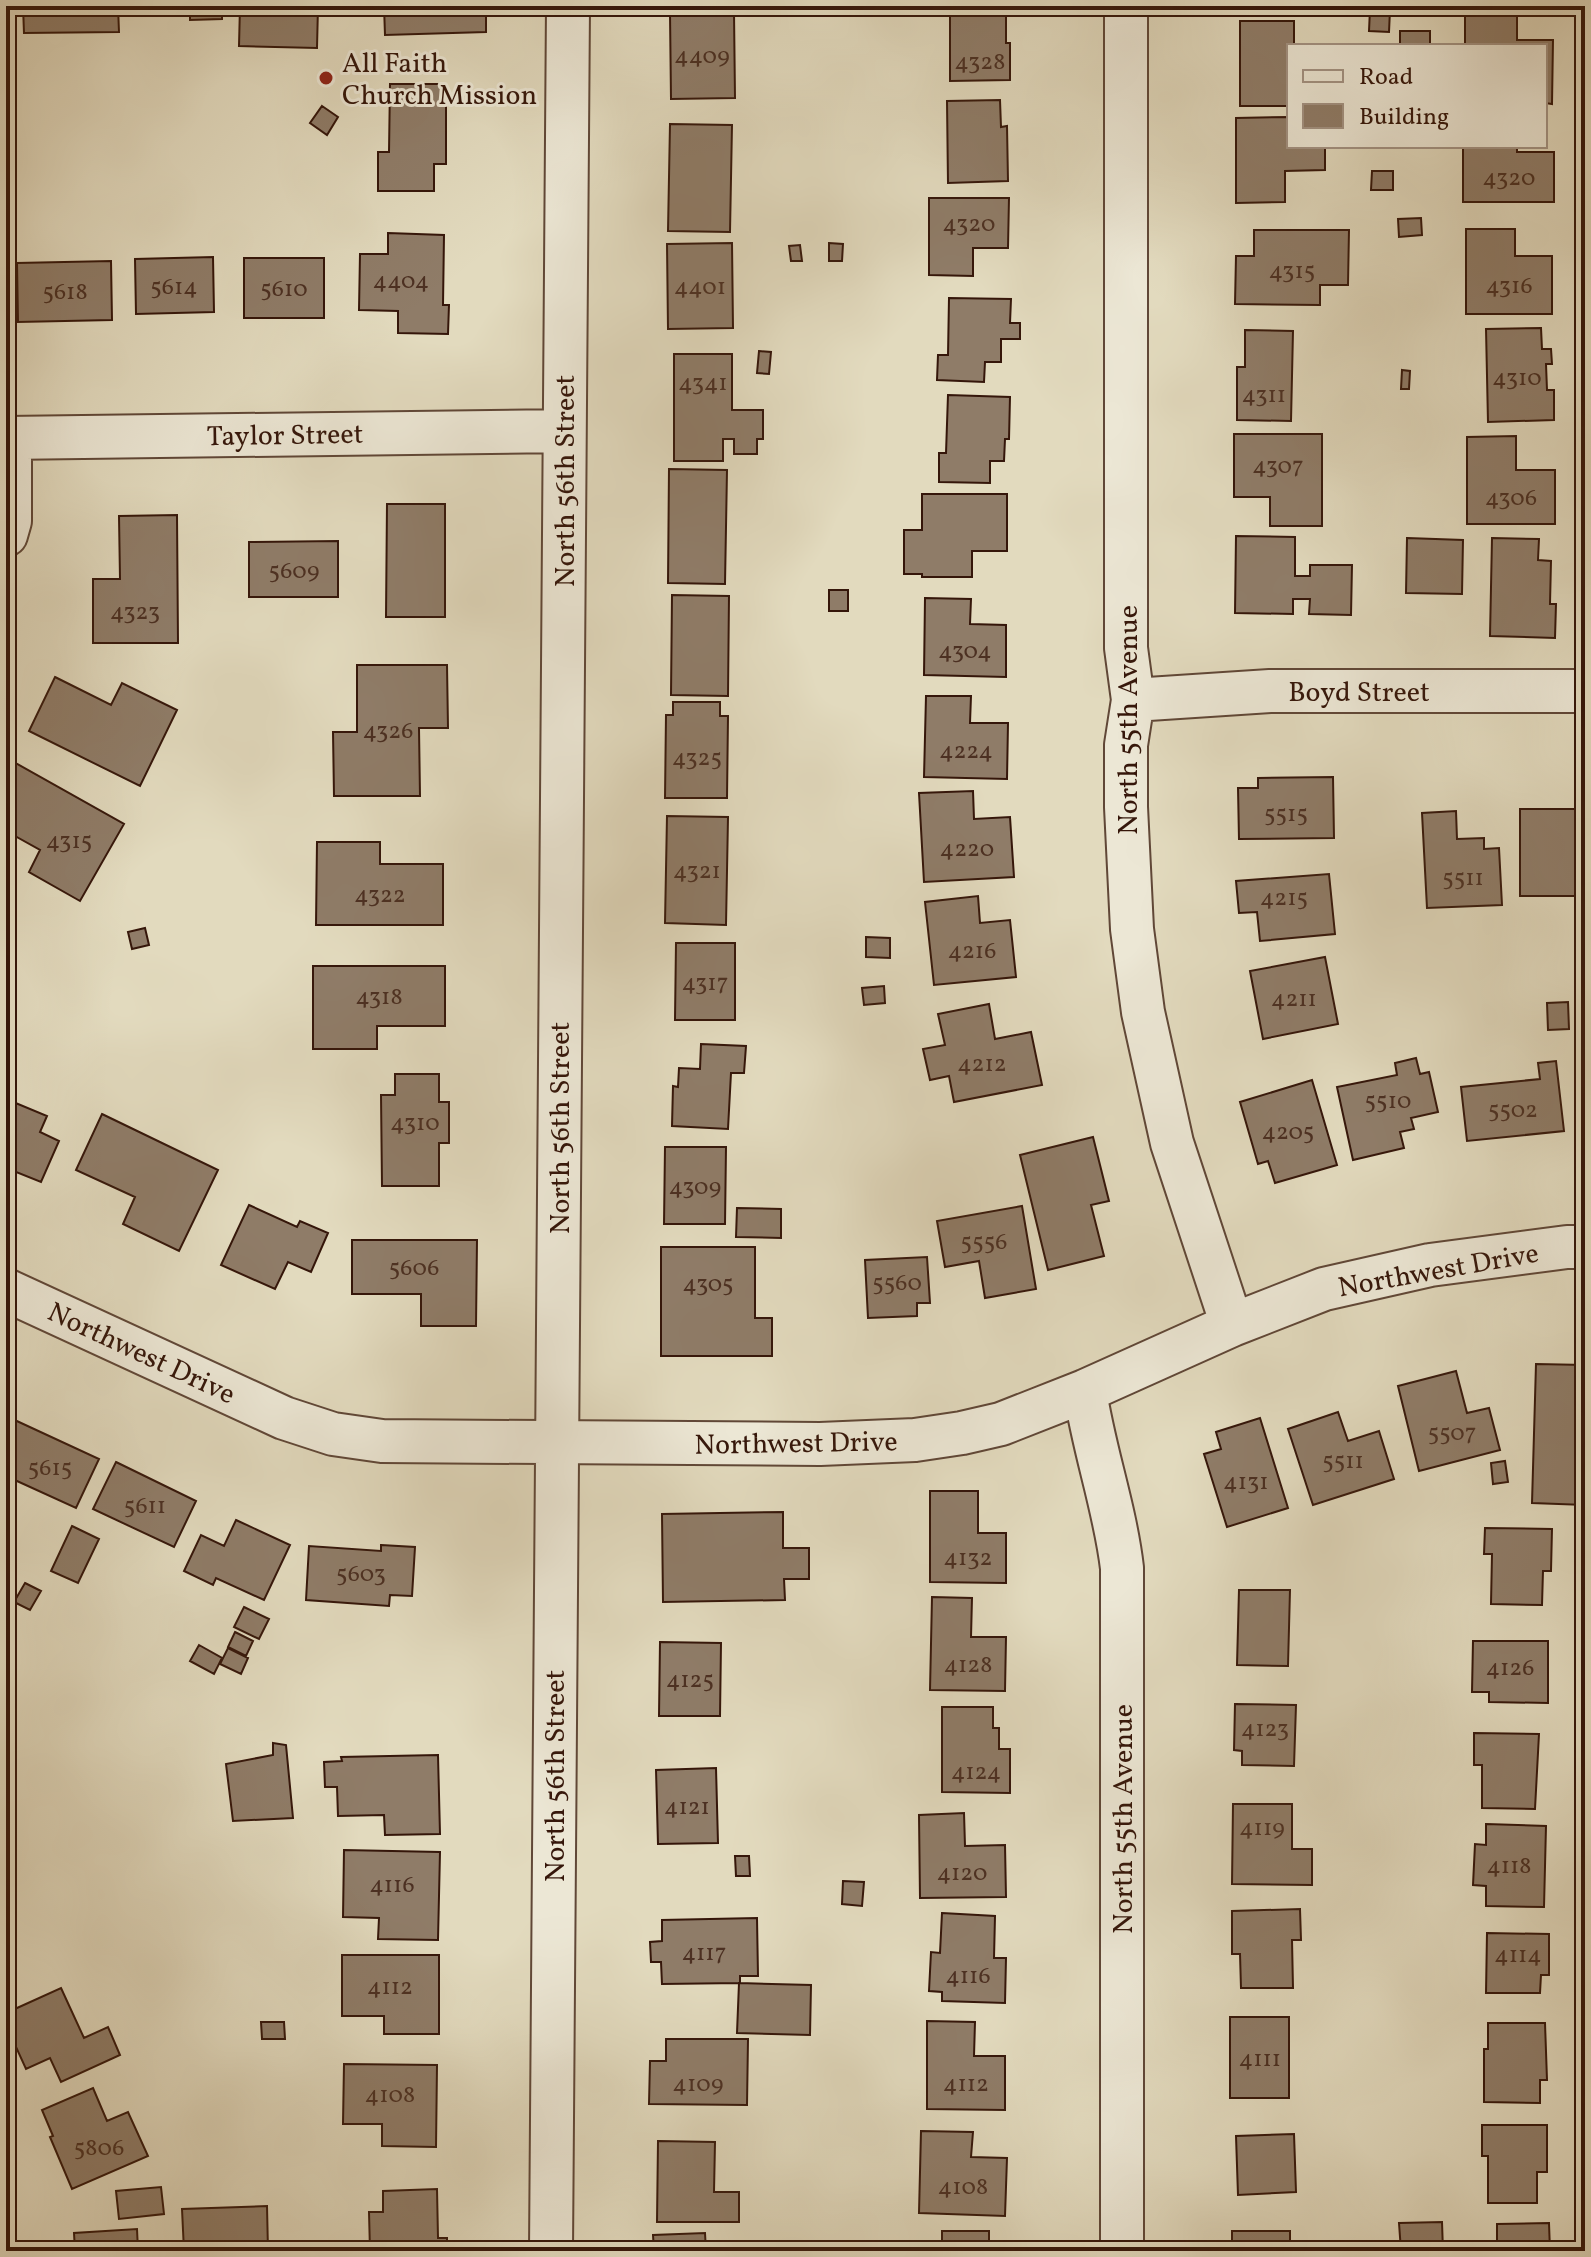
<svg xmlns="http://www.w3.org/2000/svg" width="1591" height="2257" viewBox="0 0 1591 2257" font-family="Vollkorn,serif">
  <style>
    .building { fill: #8f7c68; stroke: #35160a; stroke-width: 2 }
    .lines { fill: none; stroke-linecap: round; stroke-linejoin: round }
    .street-casing { stroke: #604737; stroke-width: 46 }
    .street { stroke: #ece7d5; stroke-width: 42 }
    .poi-dot { fill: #8f2418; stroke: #ece7d5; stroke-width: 3 }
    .labels { text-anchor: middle; stroke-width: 6; stroke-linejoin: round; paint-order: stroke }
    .number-label { font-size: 24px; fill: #4c3022 }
    .poi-label { font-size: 28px; fill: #35160a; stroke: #ece7d5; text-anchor: start }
    .street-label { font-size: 28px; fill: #35160a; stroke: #ece7d5 }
  </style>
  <rect width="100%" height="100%" fill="#e2dabe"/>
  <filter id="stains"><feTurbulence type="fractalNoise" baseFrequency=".0025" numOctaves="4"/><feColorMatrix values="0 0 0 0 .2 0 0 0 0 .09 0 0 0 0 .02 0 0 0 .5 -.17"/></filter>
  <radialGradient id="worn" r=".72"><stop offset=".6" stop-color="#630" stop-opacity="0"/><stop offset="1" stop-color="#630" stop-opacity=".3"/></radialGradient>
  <path class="building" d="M23 6H118L119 32 24 33Z
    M153 6H222V19L190 20V13L153 14Z
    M240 6H318L317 48 239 46Z
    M384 6H486V32L385 35Z
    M950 6H1006V43H1010V80L950 81Z
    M1370 9 1390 10 1389 32 1369 31Z
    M1465 11 1517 12V40H1553L1552 104 1545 103V46H1465Z
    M734 12 735 98 671 99 670 13Z
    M1240 21H1294V46H1289V106H1240Z
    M1400 31H1430V46H1400Z
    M390 84H446V164H434V191H378V152H389Z
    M1000 100 1001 127 1007 126 1008 181 948 183 947 101Z
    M322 106 338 117 327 135 310 123Z
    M1289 117V146H1325V170L1285 171V202L1236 203V118Z
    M670 124 732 125 730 232 668 231Z
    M1463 146H1517V152H1554V202H1463Z
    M1372 171H1393V190H1371Z
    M929 198H1009L1008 248H973V276L929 275Z
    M1421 218 1422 235 1399 237 1398 219Z
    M1466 229H1515V256H1552V314H1466Z
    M1254 230H1349L1348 285H1320V305L1235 304 1236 256H1254Z
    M388 233 444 235 443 305H449L448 334 398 333V311L359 310 360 254H388Z
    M732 243 733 328 668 329 667 244Z
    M829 243 843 244 842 261H829Z
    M800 245 802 261H791L789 246Z
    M213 257 214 312 136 314 135 259Z
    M244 258H324V318H244Z
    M111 261 112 320 18 322 17 263Z
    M949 298 1011 299 1010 323H1020V339H1001V362H985L984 382 937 380 938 355H948Z
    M1541 328 1542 349H1551L1552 364H1546L1547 390H1554V420L1488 422 1486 329Z
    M1245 330 1293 331 1291 421 1237 420V367H1245Z
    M759 351 771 352 769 374 757 373Z
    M674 354H732V410H763V439H757V454H734V439H723V461H674Z
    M1402 370 1410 371 1409 389H1401Z
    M948 395 1010 397 1009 439H1005L1004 461H990V483L939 482V453H946Z
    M1234 434H1322V526H1270V497H1234Z
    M1516 436V470H1555V524H1467V437Z
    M669 469 727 470 725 584 668 583Z
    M922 494H1007V551H972V577H922V574H904V530H922Z
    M387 504H445V617H386Z
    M177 515 178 643H93V579H120L119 516Z
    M1236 536 1295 537V576H1310V565H1352L1351 615 1309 614 1310 599H1293V614L1235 613Z
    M1407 538 1463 540 1462 594 1406 593Z
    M1492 538 1539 539 1538 560 1551 561 1550 604H1556L1555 638 1490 636Z
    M338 541V597H249V542Z
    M829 590H848V611H829Z
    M672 595 729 596 728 696 671 695Z
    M925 598 971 599 970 624 1006 625V677L924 675Z
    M357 665H447L448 728H419L420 796H334L333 732H357Z
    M55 677 111 705 122 683 177 710 140 786 29 731Z
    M926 696H971L970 723H1008L1007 779 924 777Z
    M673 702H720V716H728L727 798H665L666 715H673Z
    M12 761 124 824 80 901 29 872 40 850 6 831V771Z
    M1333 777 1334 838 1239 839 1238 788H1258V778Z
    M973 791 974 819 1010 817 1014 877 924 882 919 793Z
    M1520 809H1578V849H1585V896H1520Z
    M1456 811 1457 839 1484 838V849L1499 848 1502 905 1427 908 1422 813Z
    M667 816 728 817 726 925 665 923Z
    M317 842H380V864H443V925H316Z
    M1329 874 1335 934 1260 941 1257 912 1239 913 1236 881Z
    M978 896 980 923 1010 920 1016 977 934 985 925 902Z
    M145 928 149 945 132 949 128 932Z
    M866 937 890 938V958L866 957Z
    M676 943H735V1020H675Z
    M1325 957 1338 1024 1263 1039 1250 971Z
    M313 966H445V1026H377V1049H313Z
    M884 986 885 1003 864 1005 862 988Z
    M1568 1002 1569 1029 1548 1030 1547 1003Z
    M989 1004 995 1039 1031 1032 1042 1085 954 1102 949 1076 930 1080 923 1049 945 1045 938 1014Z
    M701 1044 746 1046 744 1073H731L728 1129 672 1126 673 1086 678 1087 679 1068 700 1069Z
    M1416 1058 1420 1074 1429 1072 1438 1112 1411 1118 1414 1129 1400 1132 1404 1148 1353 1160 1337 1087 1397 1075 1395 1063Z
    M1556 1061 1564 1131 1467 1141 1461 1087 1540 1079 1538 1063Z
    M395 1074H439V1102H449V1143H439V1186H382L381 1095H395Z
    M1312 1080 1337 1165 1275 1183 1268 1161 1258 1164 1240 1102Z
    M6 1099 47 1116 40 1132 59 1141 41 1182 11 1170 15 1160 6 1156Z
    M102 1114 218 1170 179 1251 123 1224 135 1197 76 1170Z
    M1093 1137 1109 1201 1091 1205 1104 1256 1048 1270 1020 1155Z
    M665 1147H726L725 1224H664Z
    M249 1205 297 1227 300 1221 328 1233 311 1272 288 1262 275 1289 221 1265Z
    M1022 1206 1036 1289 985 1298 979 1261 945 1267 937 1221Z
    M737 1208 781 1209V1238L736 1237Z
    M352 1240H477L476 1326H421V1294H352Z
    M661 1247H755V1318H772V1356H661Z
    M927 1257 930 1303H917V1316L868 1318 865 1260Z
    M1536 1364 1585 1365V1505L1532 1503Z
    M1456 1371 1467 1413 1489 1408 1500 1450 1419 1471 1398 1386Z
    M1338 1412 1348 1441 1379 1431 1394 1479 1313 1505 1288 1429Z
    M6 1416 99 1459 76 1508 6 1476Z
    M1260 1418 1288 1508 1227 1527 1204 1454 1221 1449 1216 1432Z
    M1505 1461 1508 1482 1493 1484 1491 1463Z
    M116 1462 196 1501 174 1547 93 1509Z
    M930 1491H978V1533H1006V1583L930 1582Z
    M783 1512V1548H809V1579H784L785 1600 663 1602 662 1514Z
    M236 1520 290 1545 264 1600 216 1578 213 1585 184 1571 201 1535 224 1546Z
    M72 1526 99 1539 78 1583 51 1571Z
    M1485 1528 1552 1529 1551 1571H1543L1542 1605 1491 1604 1492 1554H1484Z
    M381 1545 415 1547 412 1596 390 1595 389 1606 306 1600 309 1546 381 1551Z
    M25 1583 41 1591 30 1610 14 1602Z
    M1239 1590H1290L1288 1666 1237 1665Z
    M932 1597 972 1598 971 1637H1006L1005 1691 930 1690Z
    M244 1607 269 1619 259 1639 234 1627Z
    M235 1632 253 1641 246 1656 228 1647Z
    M1473 1641H1548V1703L1489 1702V1692H1472Z
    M660 1642 721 1643 720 1716H659Z
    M199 1645 222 1658 214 1674 190 1661Z
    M228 1648 248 1658 241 1674 220 1664Z
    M1235 1704 1296 1705 1294 1766 1242 1765V1751L1234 1750Z
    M942 1707H993V1728H999V1749H1010V1793L942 1792Z
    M1474 1733 1539 1734 1535 1809 1482 1808V1765H1474Z
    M273 1743 286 1745 293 1818 233 1821 226 1764 273 1755Z
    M438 1755 440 1834 385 1835 384 1815 338 1816 337 1787H325L324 1762 342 1761 341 1757Z
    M716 1768 718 1843 658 1844 656 1770Z
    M1233 1804H1292V1849H1312V1885L1232 1884Z
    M964 1813 965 1846 1005 1845 1006 1897 920 1898 919 1815Z
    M1486 1824 1546 1826 1544 1907 1486 1906V1886L1473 1885 1475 1844 1486 1845Z
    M344 1850 440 1852 438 1940 378 1939 379 1918 343 1917Z
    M735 1856H749L750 1876H736Z
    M843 1881 864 1882 862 1906 842 1904Z
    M1300 1909 1301 1940H1292L1293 1988H1241L1240 1954H1232V1911Z
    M942 1913 995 1916 994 1958H1006L1005 2003 942 2001V1992L929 1991 931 1952 940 1953Z
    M757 1918 758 1976H740V1983L662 1984 661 1962H651L650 1942 662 1941V1920Z
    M1487 1933 1549 1934V1975H1541L1540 1993H1486Z
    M342 1955H439V2034H384V2016H342Z
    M739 1983 811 1985 810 2035 737 2033Z
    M61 1988 84 2038 108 2027 120 2055 61 2082 50 2058 26 2069 6 2025V2013Z
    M1230 2017H1289V2098H1230Z
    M927 2021 975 2022 974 2056H1005V2110L927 2109Z
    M261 2022H284L285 2039H262Z
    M1488 2023H1545L1547 2080H1540V2103L1484 2102V2049H1488Z
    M666 2039H748L747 2105 649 2104 650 2061H666Z
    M344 2064 437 2065 436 2147 382 2146V2124H343Z
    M93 2088 107 2121 128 2112 148 2156 72 2189 50 2137 53 2136 42 2110Z
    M1482 2125H1547V2172H1537V2203H1488V2156H1482Z
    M921 2131 973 2132 971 2157 1007 2158 1005 2216 919 2213Z
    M1294 2134 1296 2192 1238 2195 1236 2136Z
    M658 2141 715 2142 714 2192H739V2222H657Z
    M161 2187 164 2214 119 2219 116 2191Z
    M437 2189 438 2238H447V2251H370L369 2212H383V2191Z
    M267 2206 268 2251H184L182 2209Z
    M1442 2222 1443 2251H1401L1399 2223Z
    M1549 2223 1550 2251H1493V2244L1497 2243V2224Z
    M137 2229 138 2251H75L74 2233Z
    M942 2231H989V2251H942Z
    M1232 2231H1290V2251H1232Z
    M705 2233 706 2251H654L653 2235Z
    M802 2246H836V2251H802Z"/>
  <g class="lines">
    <defs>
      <path id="street" d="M1126 6V648L1133 700 1126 745V807L1132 929 1143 1012 1172 1143 1232 1325
        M6 438 564 431
        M6 535 10 521V438
        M1133 700 1270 691H1585
        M6 1290 284 1418 333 1434 382 1441 820 1444 915 1440 962 1433 1001 1424 1085 1391 1232 1325 1324 1289 1430 1265 1567 1247H1585
        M1085 1391C1094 1451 1115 1508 1122 1568V2251
        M551 2251 568 6"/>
    </defs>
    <use href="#street" class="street-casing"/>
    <use href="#street" class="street"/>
  </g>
  <circle class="poi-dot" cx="326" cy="78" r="8"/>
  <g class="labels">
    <g class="number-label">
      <text x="702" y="63">4409</text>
      <text x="980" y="69">4328</text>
      <text x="1509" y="185">4320</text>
      <text x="969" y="231">4320</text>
      <text x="1292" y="278">4315</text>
      <text x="401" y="288">4404</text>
      <text x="1509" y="293">4316</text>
      <text x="174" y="294">5614</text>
      <text x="700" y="294">4401</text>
      <text x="284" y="296">5610</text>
      <text x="65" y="299">5618</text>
      <text x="1517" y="385">4310</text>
      <text x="703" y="390">4341</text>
      <text x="1264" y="402">4311</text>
      <text x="1278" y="473">4307</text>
      <text x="1511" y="505">4306</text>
      <text x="294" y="578">5609</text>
      <text x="135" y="619">4323</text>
      <text x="965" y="658">4304</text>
      <text x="388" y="738">4326</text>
      <text x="966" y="758">4224</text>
      <text x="697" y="765">4325</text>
      <text x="1286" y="821">5515</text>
      <text x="69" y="848">4315</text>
      <text x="967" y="856">4220</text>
      <text x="697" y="878">4321</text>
      <text x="1463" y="885">5511</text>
      <text x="380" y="902">4322</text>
      <text x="1284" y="905">4215</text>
      <text x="972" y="958">4216</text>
      <text x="705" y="990">4317</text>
      <text x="379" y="1004">4318</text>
      <text x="1294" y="1006">4211</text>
      <text x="982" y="1071">4212</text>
      <text x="1388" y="1108">5510</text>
      <text x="1513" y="1117">5502</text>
      <text x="415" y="1130">4310</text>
      <text x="1288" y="1139">4205</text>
      <text x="695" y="1194">4309</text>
      <text x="984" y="1249">5556</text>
      <text x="414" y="1275">5606</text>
      <text x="897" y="1290">5560</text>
      <text x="708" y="1291">4305</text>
      <text x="1452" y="1440">5507</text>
      <text x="1343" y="1468">5511</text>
      <text x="50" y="1475">5615</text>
      <text x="1246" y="1489">4131</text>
      <text x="145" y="1513">5611</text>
      <text x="968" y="1565">4132</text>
      <text x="361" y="1581">5603</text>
      <text x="968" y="1672">4128</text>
      <text x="1510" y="1675">4126</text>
      <text x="690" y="1687">4125</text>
      <text x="1265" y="1736">4123</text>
      <text x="976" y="1779">4124</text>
      <text x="687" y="1814">4121</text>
      <text x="1262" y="1835">4119</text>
      <text x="1509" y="1873">4118</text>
      <text x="962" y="1880">4120</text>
      <text x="392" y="1892">4116</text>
      <text x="704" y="1960">4117</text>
      <text x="1518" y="1962">4114</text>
      <text x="968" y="1983">4116</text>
      <text x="390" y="1994">4112</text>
      <text x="1260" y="2066">4111</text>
      <text x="698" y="2091">4109</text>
      <text x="966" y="2091">4112</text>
      <text x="390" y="2102">4108</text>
      <text x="99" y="2155">5806</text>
      <text x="963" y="2194">4108</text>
    </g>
    <g class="poi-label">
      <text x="342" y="72">All Faith<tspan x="342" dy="32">Church Mission</tspan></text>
    </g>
    <g class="street-label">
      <text transform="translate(285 434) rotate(-1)" y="10">Taylor Street</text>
      <text transform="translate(564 481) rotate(-90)" y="10">North 56th Street</text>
      <text x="1359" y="701">Boyd Street</text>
      <text transform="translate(1127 720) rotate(-90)" y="10">North 55th Avenue</text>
      <text transform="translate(559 1128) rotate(-90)" y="10">North 56th Street</text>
      <text transform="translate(1438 1269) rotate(-10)" y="10">Northwest Drive</text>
      <text transform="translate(142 1352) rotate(25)" y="10">Northwest Drive</text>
      <text transform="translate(796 1442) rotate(-1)" y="10">Northwest Drive</text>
      <text transform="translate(554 1776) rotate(-90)" y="10">North 56th Street</text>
      <text transform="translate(1122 1819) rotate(-90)" y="10">North 55th Avenue</text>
    </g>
  </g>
  <rect width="1591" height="2257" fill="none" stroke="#e2dabe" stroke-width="32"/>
  <rect x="8" y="8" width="1575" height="2241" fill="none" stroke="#35160a" stroke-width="4"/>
  <rect x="16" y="16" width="1559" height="2225" fill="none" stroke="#35160a" stroke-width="2"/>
  <rect x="1287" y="44" width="260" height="104" fill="#ece7d5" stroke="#a39384" stroke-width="2"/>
  <rect x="1303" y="70" width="40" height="12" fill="#ece7d5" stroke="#a39384" stroke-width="2"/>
  <text x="1359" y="84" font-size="24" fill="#35160a">Road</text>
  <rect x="1303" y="104" width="40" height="24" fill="#8f7c68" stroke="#a39384" stroke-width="2"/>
  <text x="1359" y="124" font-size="24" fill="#35160a">Building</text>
  <rect width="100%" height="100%" filter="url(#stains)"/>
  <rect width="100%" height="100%" fill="url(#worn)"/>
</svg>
